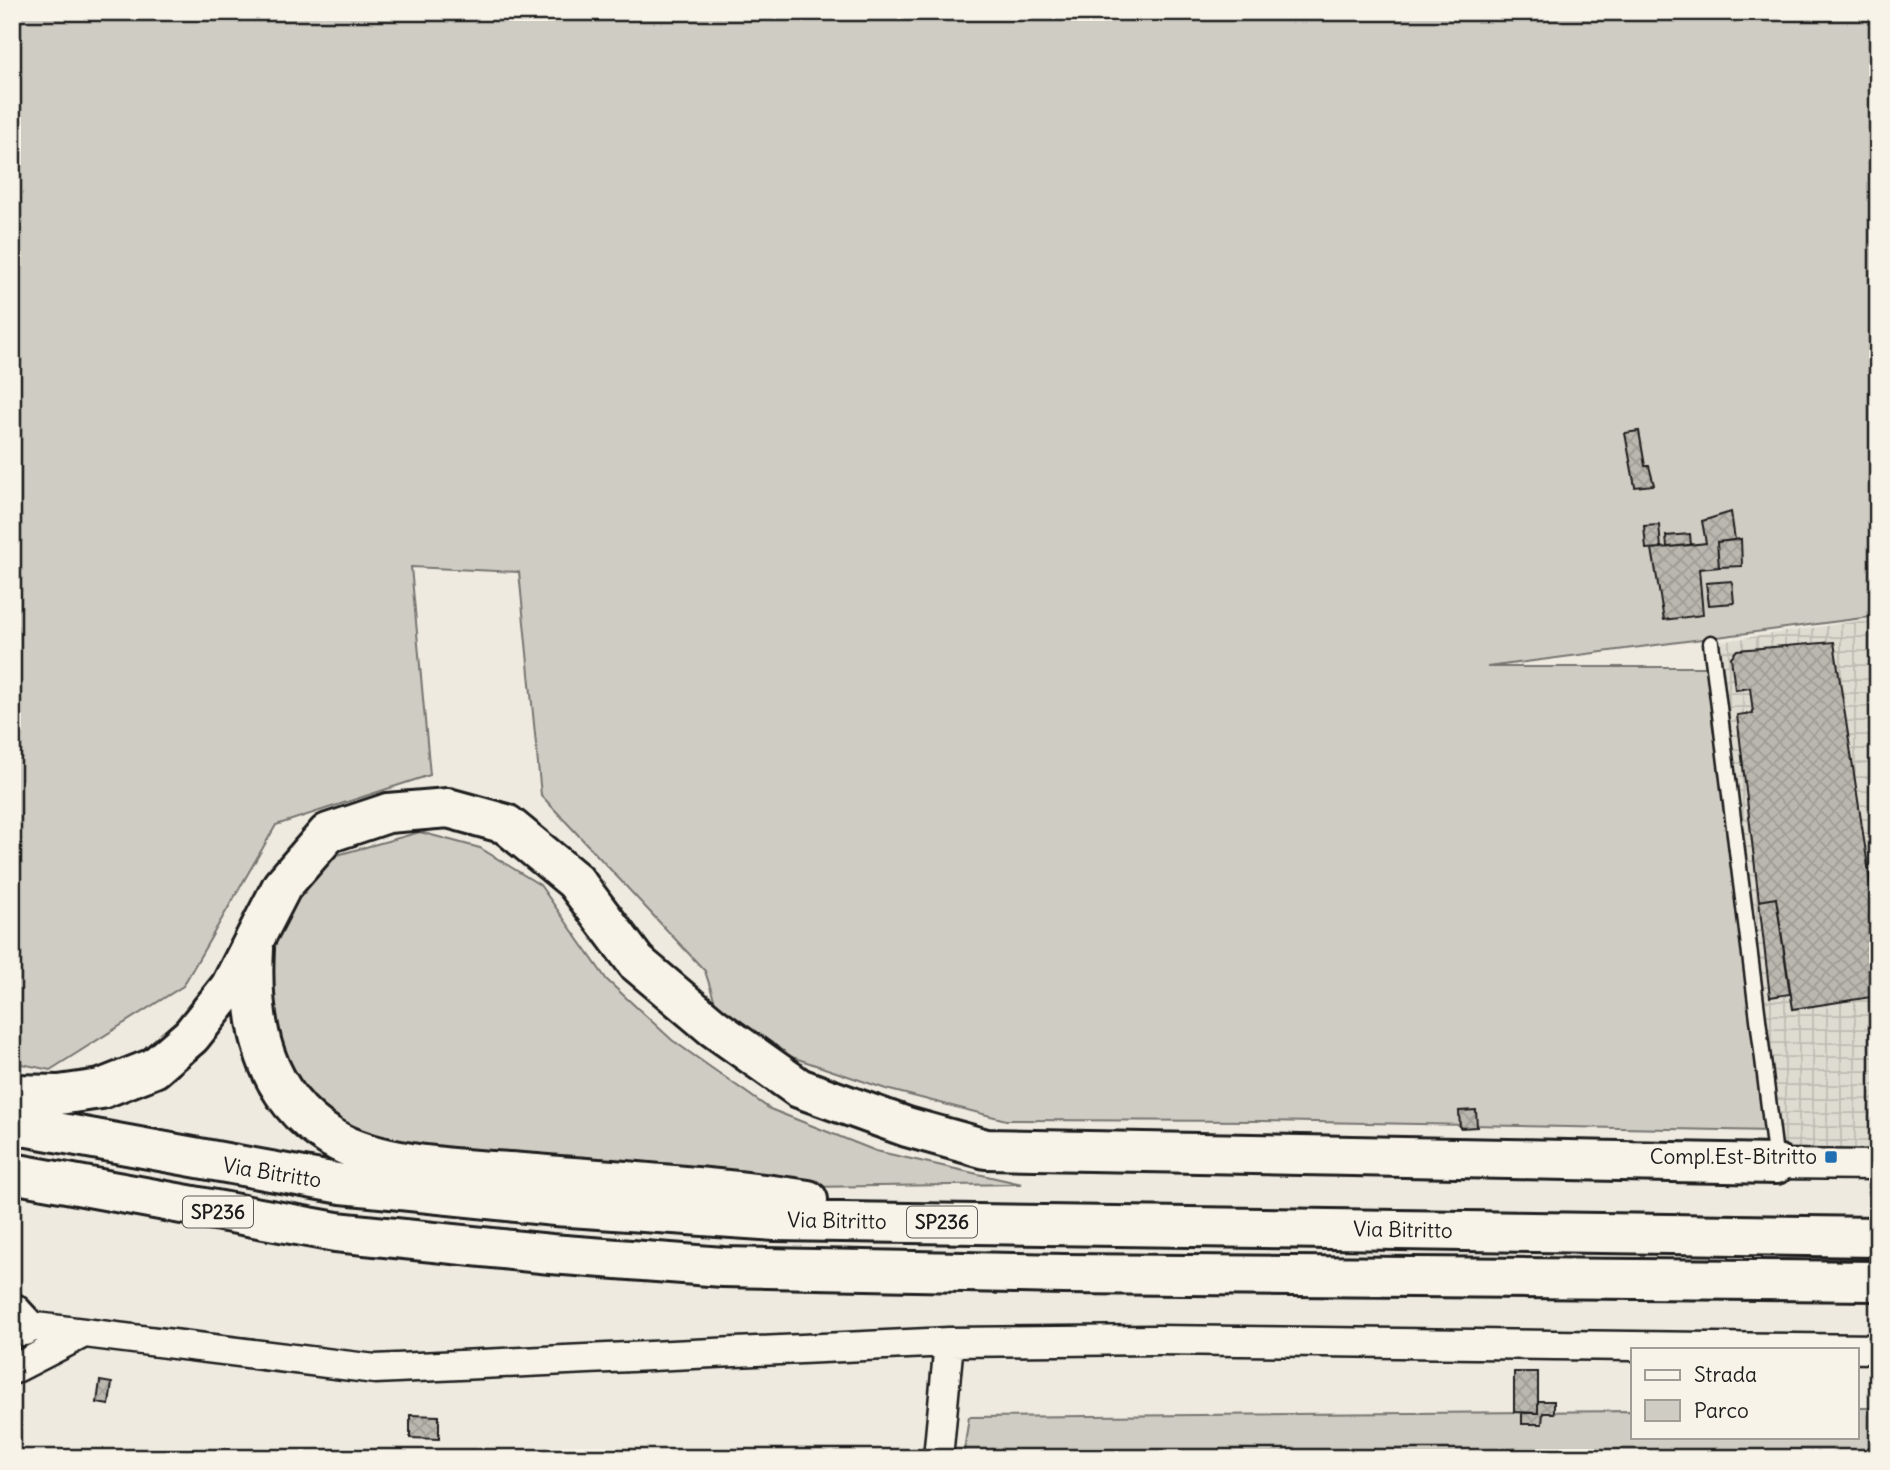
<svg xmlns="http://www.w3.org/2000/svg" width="1890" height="1470" viewBox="0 0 1890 1470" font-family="Delius,sans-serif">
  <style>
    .industrial { fill: url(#industrial-grid) }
    .green { fill: #cfccc3; stroke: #767470; stroke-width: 2 }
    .building { fill: url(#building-cross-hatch); stroke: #1c1c1c; stroke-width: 2 }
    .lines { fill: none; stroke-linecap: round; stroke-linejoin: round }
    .service-casing { stroke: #1c1c1c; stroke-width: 19 }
    .minor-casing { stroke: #1c1c1c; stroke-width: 33 }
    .trunk-casing { stroke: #1c1c1c; stroke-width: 44 }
    .service { stroke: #f7f3e8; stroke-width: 14 }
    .minor { stroke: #f7f3e8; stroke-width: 28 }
    .trunk { stroke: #f7f3e8; stroke-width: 38 }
    .poi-dot { fill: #1f6fb2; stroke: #f7f3e8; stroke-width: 2.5 }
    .labels { text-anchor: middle; stroke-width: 6; stroke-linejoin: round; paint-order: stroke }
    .shield { fill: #f7f3e8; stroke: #5e5c59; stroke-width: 2 }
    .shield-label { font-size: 19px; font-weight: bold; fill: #1c1c1c }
    .poi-label { font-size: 21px; fill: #1c1c1c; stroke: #f7f3e8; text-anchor: end }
    .street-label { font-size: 21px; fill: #1c1c1c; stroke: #f7f3e8 }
  </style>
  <defs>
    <pattern id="industrial-grid" width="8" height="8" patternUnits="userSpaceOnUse" patternTransform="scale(1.75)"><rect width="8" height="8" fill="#dedbd1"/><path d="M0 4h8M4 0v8" fill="none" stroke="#bebbb3"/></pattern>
    <pattern id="building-cross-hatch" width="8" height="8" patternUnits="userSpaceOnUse" patternTransform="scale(1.75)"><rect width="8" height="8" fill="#bab7af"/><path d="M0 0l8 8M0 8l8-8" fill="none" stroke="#9f9d96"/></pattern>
  </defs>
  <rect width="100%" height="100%" fill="#eeeae0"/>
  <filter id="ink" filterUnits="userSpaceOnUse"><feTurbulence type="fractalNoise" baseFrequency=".0143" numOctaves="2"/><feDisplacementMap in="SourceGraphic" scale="14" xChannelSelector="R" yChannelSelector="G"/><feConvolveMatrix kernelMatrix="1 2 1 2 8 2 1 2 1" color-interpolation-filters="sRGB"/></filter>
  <g filter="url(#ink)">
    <path class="industrial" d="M1878 618V1165L1776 1164 1711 643Z"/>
    <path class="green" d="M12 12H1878V616L1487 667H1713L1772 1131 1263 1121 1006 1120 886 1089 792 1057 720 1018 705 971 541 795 519 572 411 567 430 775 276 825 183 986 50 1070 12 1062Z
      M420 832 480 848 540 885 607 980 672 1040 770 1109 876 1151 1022 1184 806 1187 332 1138 256 1030 282 886 337 855Z
      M1857 1408H1878V1458H963L969 1417 1633 1411V1437H1857Z"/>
    <path class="building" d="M1639 431 1645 466H1649L1654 485 1635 487 1625 433Z
      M1731 512 1735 540 1717 542 1719 567 1699 569 1703 615 1664 620 1652 549 1706 543 1702 521Z
      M1659 525 1661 548 1646 549 1644 526Z
      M1690 534 1691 545 1667 547 1666 536Z
      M1741 539 1742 566 1719 567 1717 542Z
      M1732 581 1734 603 1709 605 1706 583Z
      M1834 642 1878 932V996L1793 1009 1776 898 1759 901 1737 715 1753 713 1750 688 1735 690 1731 657 1737 650Z
      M1776 898 1790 994 1770 997 1759 901Z
      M1476 1110 1477 1127 1460 1128 1459 1111Z
      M1514 1372H1538V1413L1514 1412Z
      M100 1381 112 1383 109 1405 97 1403Z
      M1538 1401H1554V1413H1543L1542 1424H1522V1413H1538Z
      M410 1415 439 1416V1439L410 1438Z"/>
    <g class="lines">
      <defs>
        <path id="service" d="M1711 643 1776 1163"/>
        <path id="minor" d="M1776 1164 1878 1165
          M12 1324 375 1369 949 1342 1157 1340 1878 1349
          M12 1370 84 1333
          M938 1458 949 1342"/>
        <path id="trunk" d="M254 948C250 1023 262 1095 332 1138 378 1167 468 1169 523 1173 618 1181 714 1186 808 1200
          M12 1094 59 1095 101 1089 154 1068 191 1036 230 987 282 886 328 833 388 813 448 808 506 824 575 881 636 962 713 1027 799 1088 907 1127 986 1149 1776 1164
          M12 1124 342 1184 555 1206 775 1221 1878 1237
          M12 1173 336 1232 551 1254 723 1267 1063 1274 1878 1281
          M12 1313 24 1326"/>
      </defs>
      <use href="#service" class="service-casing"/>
      <use href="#minor" class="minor-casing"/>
      <use href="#trunk" class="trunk-casing"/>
      <use href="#service" class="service"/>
      <use href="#minor" class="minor"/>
      <use href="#trunk" class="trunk"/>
    </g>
  </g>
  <rect class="poi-dot" x="1824" y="1150" width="14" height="14" rx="3.5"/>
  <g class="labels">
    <g class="shield">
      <rect x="183" y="1196.5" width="70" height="31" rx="5"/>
      <rect x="907" y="1206.5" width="70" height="31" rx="5"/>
    </g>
    <g class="shield-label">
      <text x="218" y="1219">SP236</text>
      <text x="942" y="1229">SP236</text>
    </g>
    <g class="poi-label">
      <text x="1817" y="1164">Compl.Est-Bitritto</text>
    </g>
    <g class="street-label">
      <text transform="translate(272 1173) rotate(9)" y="7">Via Bitritto</text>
      <text transform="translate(837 1221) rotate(1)" y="7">Via Bitritto</text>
      <text transform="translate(1403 1230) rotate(1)" y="7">Via Bitritto</text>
    </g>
  </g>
  <rect width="1890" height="1470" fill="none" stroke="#f7f3e8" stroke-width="42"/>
  <rect x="21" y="21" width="1848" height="1428" fill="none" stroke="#1c1c1c" stroke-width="2.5" filter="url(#ink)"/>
  <rect x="1631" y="1348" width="228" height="91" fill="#f7f3e8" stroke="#9f9d96" stroke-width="2"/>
  <rect x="1645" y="1370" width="35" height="10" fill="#f7f3e8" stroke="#9f9d96" stroke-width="2"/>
  <text x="1694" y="1382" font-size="21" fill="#1c1c1c">Strada</text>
  <rect x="1645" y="1400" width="35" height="21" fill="#cfccc3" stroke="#9f9d96" stroke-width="2"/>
  <text x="1694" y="1418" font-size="21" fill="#1c1c1c">Parco</text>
</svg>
